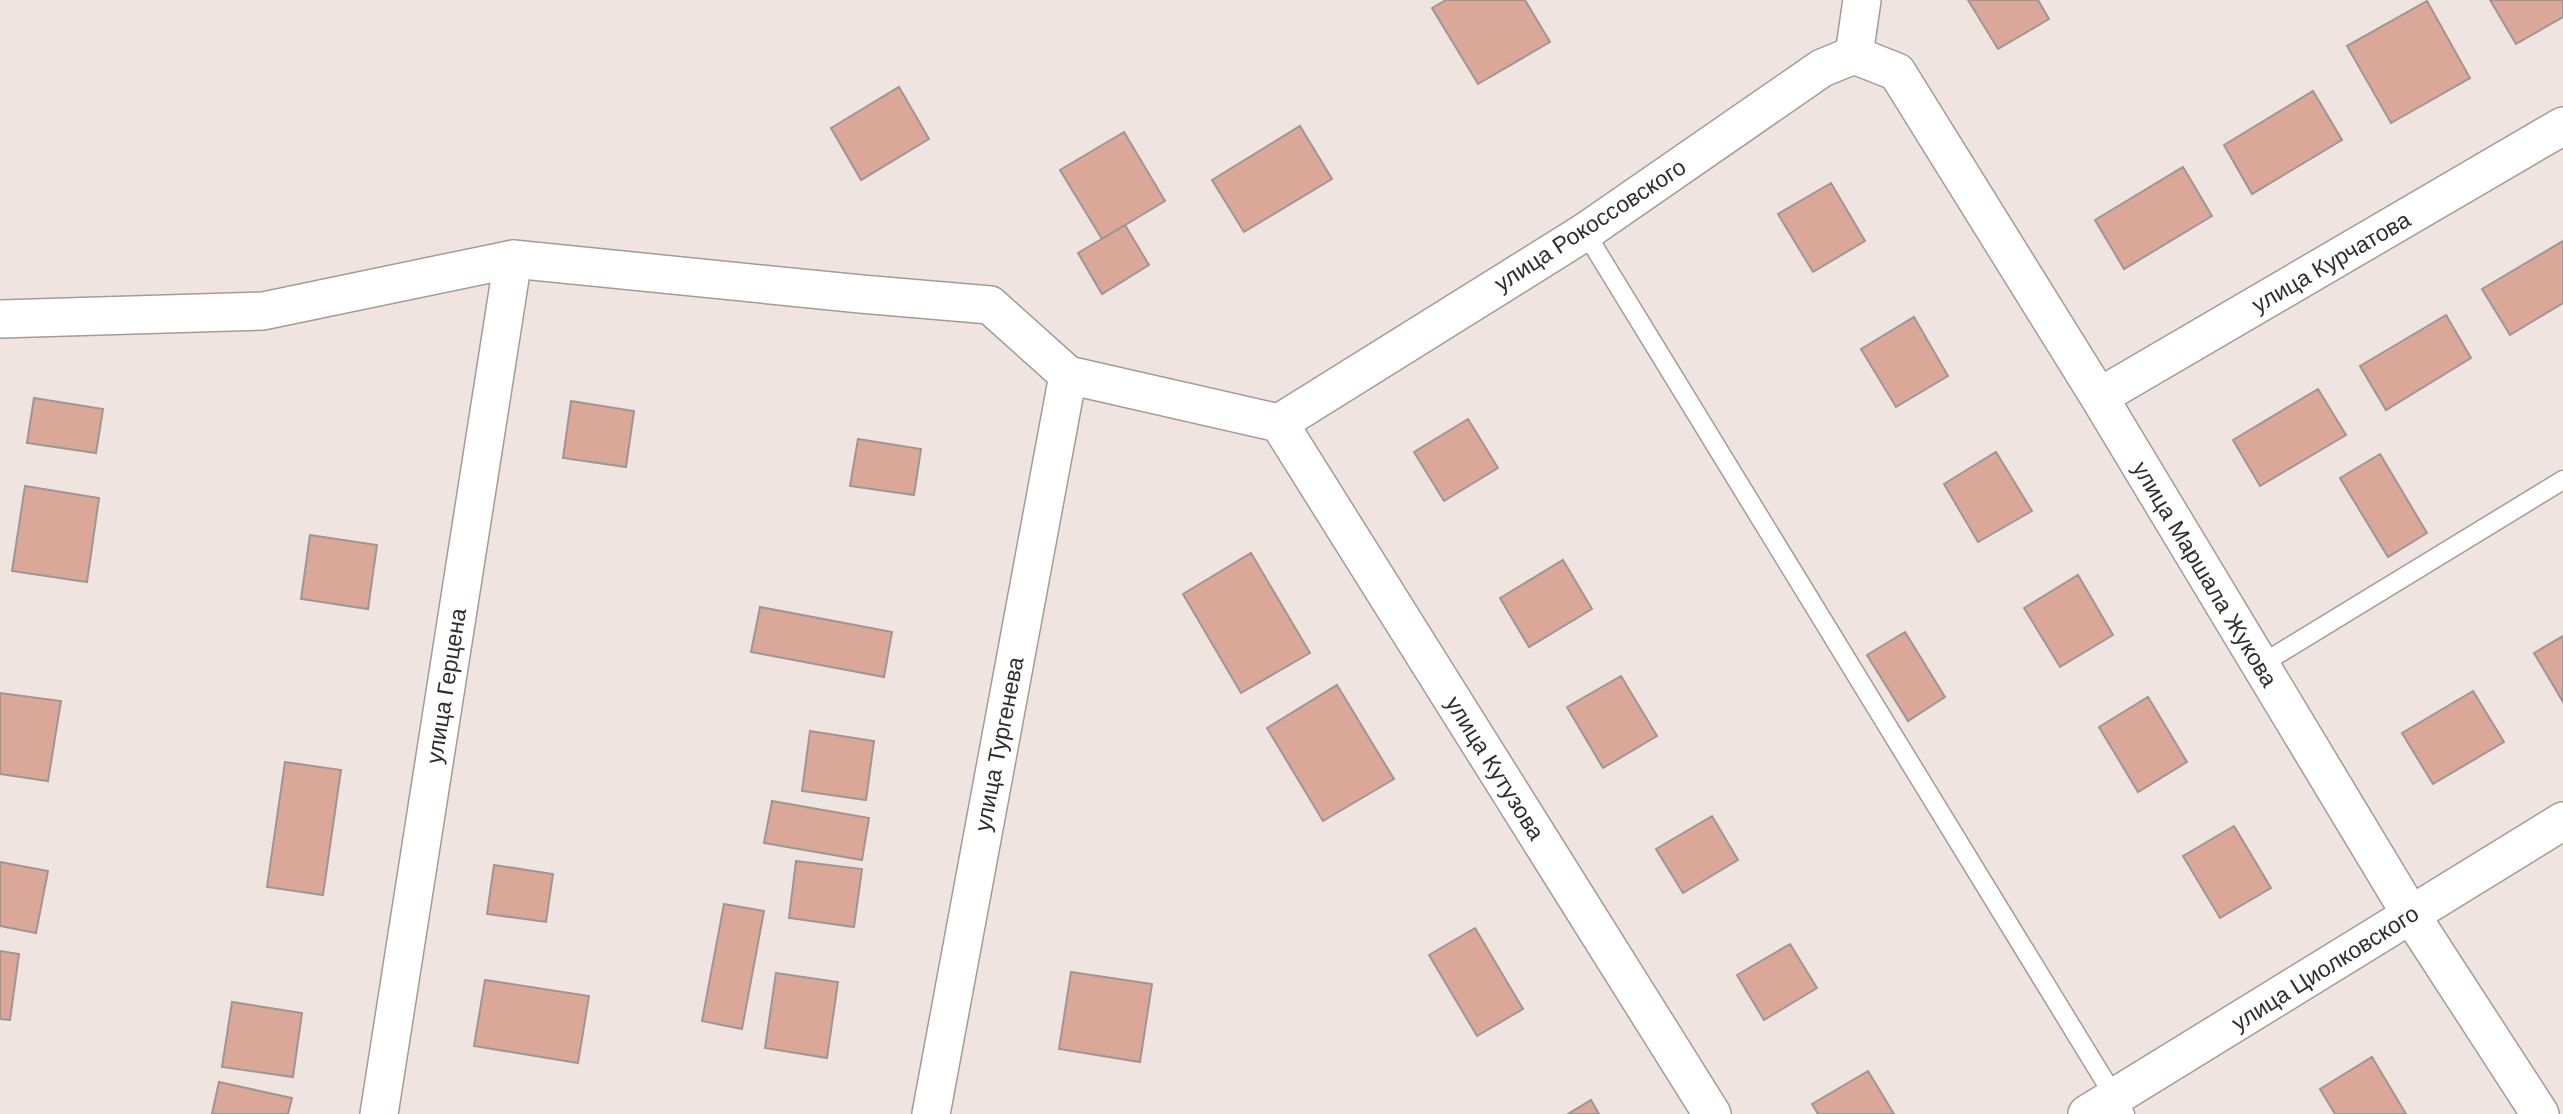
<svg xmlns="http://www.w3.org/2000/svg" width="2563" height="1114" viewBox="0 0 2563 1114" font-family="'DM Sans',sans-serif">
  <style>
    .building { fill: #dba798; stroke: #9f9592; stroke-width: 2 }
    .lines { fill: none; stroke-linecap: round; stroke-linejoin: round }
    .service-casing { stroke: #a59a97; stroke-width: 21 }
    .minor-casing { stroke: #a59a97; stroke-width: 40 }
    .service { stroke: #fff; stroke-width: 18 }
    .minor { stroke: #fff; stroke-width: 37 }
    .labels { text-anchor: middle; stroke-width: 5; stroke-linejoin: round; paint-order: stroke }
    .street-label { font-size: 23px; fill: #312d2c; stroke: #fff }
  </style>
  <rect width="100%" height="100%" fill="#f0e4e1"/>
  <path class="building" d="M1446 0H1525L1550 42 1478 84 1432 8Z
    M1968 0H2038L2049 19 1998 49Z
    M2490 0H2563V17L2516 44Z
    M2427 1 2470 78 2391 123 2347 46Z
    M899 87 929 139 861 180 831 128Z
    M2313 91 2342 140 2252 194 2224 145Z
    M1300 126 1332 179 1244 232 1212 180Z
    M1124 132 1165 201 1102 239 1060 170Z
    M2183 167 2212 216 2124 269 2095 220Z
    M1831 183 1865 241 1813 272 1778 214Z
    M1125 225 1149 265 1102 294 1078 253Z
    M2563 241V303L2510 335 2482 289Z
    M2446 315 2471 358 2386 410 2360 366Z
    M1914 317 1948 376 1896 407 1861 349Z
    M2318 389 2346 435 2260 486 2233 440Z
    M34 398 103 409 96 453 27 443Z
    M571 401 634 411 626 467 563 458Z
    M1468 419 1498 468 1444 501 1414 452Z
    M858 439 921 449 914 495 850 486Z
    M1996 452 2032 511 1978 542 1944 484Z
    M2380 454 2427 533 2388 557 2340 478Z
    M25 486 99 498 87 582 12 571Z
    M310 535 377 545 368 609 301 599Z
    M1251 553 1310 653 1241 693 1183 594Z
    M1563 560 1592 609 1529 647 1500 598Z
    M2078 575 2113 635 2060 667 2024 608Z
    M760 607 892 632 884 677 751 652Z
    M1905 632 1945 697 1908 721 1867 655Z
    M2563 636V702L2534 653Z
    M1621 676 1657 736 1603 768 1567 707Z
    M1337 685 1394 779 1323 821 1267 728Z
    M2473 691 2504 742 2433 784 2402 733Z
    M0 693 61 701 48 781 0 774Z
    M2148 697 2187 762 2138 792 2099 727Z
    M810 731 874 741 866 800 802 791Z
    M285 762 341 770 323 895 267 887Z
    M772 801 869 818 862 860 764 843Z
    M1712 816 1738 860 1683 893 1656 849Z
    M2234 826 2271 888 2220 918 2183 856Z
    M796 861 862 869 854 927 789 918Z
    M0 862 48 871 36 933 0 926Z
    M494 865 553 874 546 922 487 914Z
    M724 904 764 911 742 1029 702 1021Z
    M1475 928 1523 1009 1477 1036 1429 955Z
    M1790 944 1817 988 1764 1020 1737 975Z
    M0 951 19 954 10 1020 0 1019Z
    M1071 972 1152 984 1140 1062 1059 1049Z
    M776 973 838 982 827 1058 765 1048Z
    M485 980 589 996 578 1063 474 1046Z
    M232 1002 302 1013 293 1077 222 1067Z
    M2372 1057 2406 1114H2335L2320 1089Z
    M1868 1071 1894 1114H1818L1812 1104Z
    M219 1082 292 1098 288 1114H212Z
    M1591 1100 1599 1114H1568Z"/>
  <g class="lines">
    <defs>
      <path id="service" d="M1585 232 2125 1114
        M2260 665 2563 480"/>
      <path id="minor" d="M1854 55 1897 72 2099 397 2411 915 2540 1114
        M1854 55 1862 0
        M0 319 263 311 513 259 861 294 990 305 1068 375 1279 423
        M2099 397 2563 126
        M1279 423 1712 1114
        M1279 423 1585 232 1822 68 1854 55
        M379 1114 513 259
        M931 1114 1068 375
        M2087 1114 2563 821"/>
    </defs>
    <use href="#service" class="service-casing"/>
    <use href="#minor" class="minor-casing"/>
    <use href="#service" class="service"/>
    <use href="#minor" class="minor"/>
  </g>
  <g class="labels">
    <g class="street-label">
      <text transform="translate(1590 225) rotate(-33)" y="8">улица Рокоссовского</text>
      <text transform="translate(2331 262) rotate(-30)" y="8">улица Курчатова</text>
      <text transform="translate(2205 574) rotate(59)" y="8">улица Маршала Жукова</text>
      <text transform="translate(446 686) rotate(-81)" y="8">улица Герцена</text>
      <text transform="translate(999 744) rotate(-79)" y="8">улица Тургенева</text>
      <text transform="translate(1495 768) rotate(58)" y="8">улица Кутузова</text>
      <text transform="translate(2325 968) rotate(-32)" y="8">улица Циолковского</text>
    </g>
  </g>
</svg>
